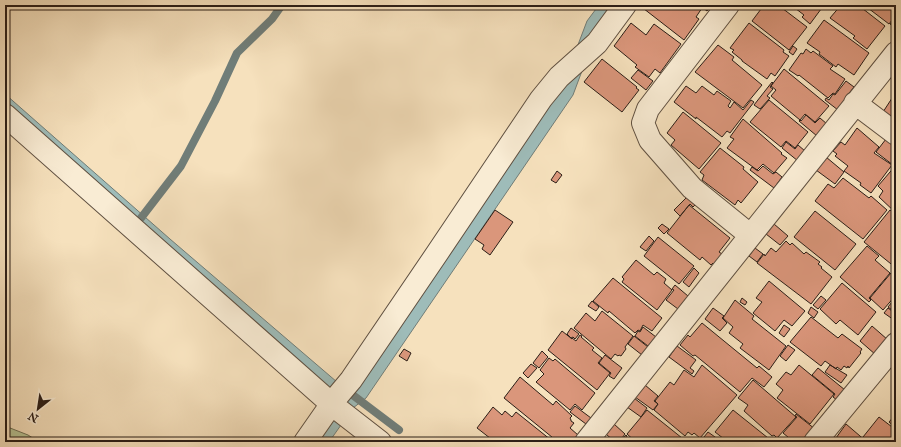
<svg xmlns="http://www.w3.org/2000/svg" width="901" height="447" viewBox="0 0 901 447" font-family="'IM FELL English',serif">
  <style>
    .green { fill: #b7c495; stroke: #717156 }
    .water { fill: #9ebcb9; stroke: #707d78 }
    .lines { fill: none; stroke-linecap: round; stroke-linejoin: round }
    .stream { stroke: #707d78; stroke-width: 8 }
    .building { fill: #da967b; stroke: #2b1e17 }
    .street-casing { stroke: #5e4f40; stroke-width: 24 }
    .street { stroke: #f9ecd4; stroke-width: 22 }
  </style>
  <rect width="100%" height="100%" fill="#f6e1bd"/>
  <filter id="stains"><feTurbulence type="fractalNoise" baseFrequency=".005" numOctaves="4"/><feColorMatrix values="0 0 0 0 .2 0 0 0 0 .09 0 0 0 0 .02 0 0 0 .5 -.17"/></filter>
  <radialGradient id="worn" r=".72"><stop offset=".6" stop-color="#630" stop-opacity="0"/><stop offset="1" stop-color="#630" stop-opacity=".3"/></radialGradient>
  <path class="green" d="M5 426 28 435 39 442H5Z"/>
  <path class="water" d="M599 5H614L598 28 573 95 366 398 353 408 329 442H314L343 401 5 101V94L170 239 351 394 402 323 562 87 587 21Z"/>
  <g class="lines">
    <path class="stream" d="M141 218 181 166 215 101 237 53 272 19 282 5
      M354 396 399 430"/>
  </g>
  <path class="building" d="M639 5H697L702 8 696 17 699 19 684 40Z
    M699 5H711L707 11Z
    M764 5H778L807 27 789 50 752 21Z
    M791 5H824L810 24 802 17 804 15Z
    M841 5H858L885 26 867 49 853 38 855 36 830 18Z
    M864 5H896V15L889 24Z
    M896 17V29L890 24Z
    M824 20 869 53 854 75 838 64 836 67 819 54 820 52 807 43Z
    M631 23 646 35 654 24 681 44 660 73 655 69 649 77 635 67 637 65 614 46Z
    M749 23 784 50 783 52 789 56 775 76 771 73 767 79 742 61V60L732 52 734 50 730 48Z
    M718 45 734 57 732 60 762 85 743 108 695 72Z
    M793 46 797 49 793 55 789 52Z
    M806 49 811 53 813 51 833 66 830 69 845 79 835 94 833 93 828 98 799 75 798 76 789 70 801 53 803 54Z
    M602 59 637 87 636 88 639 90 622 112 584 82Z
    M784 69 829 106 815 122 805 114 800 120 771 96 776 90 771 86Z
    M638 70 653 81 646 90 631 78Z
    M846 81 854 87 846 97 848 98 838 110 825 100 826 98 829 100 833 94 835 95Z
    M772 82 773 83 770 87 773 89 767 96 770 98 760 109 754 105Z
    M686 86 696 93 702 86 714 95 717 91 731 101 728 106 730 108 734 102 743 110 751 100 754 102 730 133 727 131 722 137 696 117V119L674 102Z
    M896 92V121L883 112Z
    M769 100 808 132 795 148 786 141 781 147 750 122Z
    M683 112 721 143 699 169 671 145 675 140 667 133Z
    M806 115 815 123 820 118 827 124 817 136 799 121 800 120 801 121Z
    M743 119 782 153 781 154 787 158 774 173 763 164 757 170 727 148 734 139 730 137Z
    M857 128 879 147 874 153 892 165 871 193 860 185 861 183 844 171 848 166 835 156 837 154 833 151 841 142 845 145Z
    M886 139 896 147V161L893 165 876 152Z
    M786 142 795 149 798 145 805 151 798 161 782 148Z
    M720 148 744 167 743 169 758 182 741 203 738 200 735 205 702 180 704 175 700 172Z
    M826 157 844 172 835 184 816 170Z
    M896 165V213L879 197 883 191 878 186Z
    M763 166 773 174 776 172 782 177 774 188 750 170 752 167 758 171Z
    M557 171 562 175 556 183 551 180Z
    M843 178 869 198 871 196 887 210 863 239 815 201 828 184 834 188Z
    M688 196 697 203 693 207 690 204 680 216 674 210Z
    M689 205 730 238 719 252 722 254 714 265 713 263 711 265 702 257 700 260 667 233Z
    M495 210 513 222 490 255 482 249 484 245 475 239Z
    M890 210 895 214 892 218 896 221V268L864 242Z
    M815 211 856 244 835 270 794 237Z
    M662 224 669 229 664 234 658 228Z
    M774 224 788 236 780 245 766 234Z
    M649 236 654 241 646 251 640 247Z
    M658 237 694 266 679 284 644 256Z
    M786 241 790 245 792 243 804 254 806 252 820 262 818 264 822 267 821 268 832 277 811 304 757 263 764 254 765 256 771 248 776 252Z
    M867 246 879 256 875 260 890 273 869 298 871 300 869 302 840 277Z
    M755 248 763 254 757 262 749 256Z
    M636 260 654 275 657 272 666 279 664 283 672 290 657 310 622 282 624 279 622 277Z
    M694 268 699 273 689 287 683 282Z
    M891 273 896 278V295L883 310 870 298Z
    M613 278 662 318 652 331 643 325 640 331 638 330 635 333 609 311 608 313 593 301Z
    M769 281 805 311 792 326 784 320 775 331 753 313 762 302 756 298Z
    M842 283 876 312 858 335 840 320 836 324 820 309Z
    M675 285 688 296 678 309 666 300 674 290 672 289Z
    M821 296 826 300 818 309 813 305Z
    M896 297V313L888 307Z
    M742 298 747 302 745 305 740 302Z
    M735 300 754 316 752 319 786 346 769 370 740 348 743 344 729 333 733 327 723 318Z
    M592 301 599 307 596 311 588 306Z
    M811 307 818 312 814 318 808 313Z
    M713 308 724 316 722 318 727 323 720 331 705 319Z
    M888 308 896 314 894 320 884 313Z
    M602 311 633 336 625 347 626 349 621 356 619 355 618 356 615 354 611 359 574 328 586 313 595 321Z
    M811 317 838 338 842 334 862 349 860 352 861 353 849 368 848 366 847 368 844 366 841 370 837 367 836 369 825 361 821 366 790 342Z
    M702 323 757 368 759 366 772 377 764 387 752 378 740 392 695 355 693 356 680 345 688 335 690 337Z
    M784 325 790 329 784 337 779 333Z
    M872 326 888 340 876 355 860 341Z
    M643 327 656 337 648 346 635 336 638 331 640 332Z
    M571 328 579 334 575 339 573 337 571 338 567 334Z
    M562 331 572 339V338L576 341 580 335 582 336 581 337 594 348 592 350 602 358 598 363 610 373 597 390 548 350Z
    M634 336 648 347 642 355 628 344Z
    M788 345 795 350 786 361 780 356Z
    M677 346 696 360 690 368 694 371 692 374 669 357Z
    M404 349 411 353 407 361 399 356Z
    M542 351 548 357 539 368 533 363Z
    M605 355 622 368 614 379 609 376 611 373 599 363Z
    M549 358 553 361 555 359 595 393 582 410 575 404 570 410 536 382 544 374 540 370Z
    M531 364 537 368 528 378 523 373Z
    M702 365 737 395 700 438 694 433 692 435 688 432 685 436 654 410 658 404 655 401 670 382 674 385 684 370 694 377Z
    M799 365 834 394 810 424 777 398 783 390 776 384 786 372 791 375Z
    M830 365 847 375 841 383 825 372Z
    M818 368 845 390 837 400 833 397 835 394 812 375Z
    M520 377 553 405 556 401 572 416 570 418 571 420V421L574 423 570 428 578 435 572 442H558L504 398Z
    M753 380 796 417 777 438 774 435 772 436 744 411 748 405 738 398Z
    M645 385 658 396 654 401 658 404 653 410 635 397Z
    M634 398 647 408 641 417 627 407Z
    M575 406 591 418 586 424 570 412Z
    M493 407 502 415 505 411 512 417 516 412 551 440 550 442H495L477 428Z
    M647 410 687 442H636L627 434Z
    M733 410 773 442H728L715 432Z
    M796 414 815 429 804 442H794L783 433 797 417 795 416Z
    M896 414V428L889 422Z
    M879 417 896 430V442H869L863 437Z
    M614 424 625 434 619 442H615L606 434Z
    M846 424 867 442H840L836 438Z
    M708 432 722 442H700Z
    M626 435 627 436 626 438 631 442H620Z"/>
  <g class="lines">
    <defs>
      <path id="street" d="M728 5 648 109 643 123 650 140 692 188 750 235
        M855 103 896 134
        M5 115 335 407 380 442
        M305 442 335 399 351 380 438 252 541 99 559 77 597 43 625 5
        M586 442 896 53
        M815 442 896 344"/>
    </defs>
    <use href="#street" class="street-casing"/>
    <use href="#street" class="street"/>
  </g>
  <rect width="901" height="447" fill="none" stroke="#f6e1bd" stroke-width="20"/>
  <rect x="6" y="6" width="889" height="435" fill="none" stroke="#2b1e17" stroke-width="2"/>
  <rect x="10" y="10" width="881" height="427" fill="none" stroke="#2b1e17"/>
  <g transform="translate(38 409) rotate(210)" stroke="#f9ecd4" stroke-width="3" paint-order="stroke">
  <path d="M0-3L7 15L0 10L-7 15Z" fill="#2b1e17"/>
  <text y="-6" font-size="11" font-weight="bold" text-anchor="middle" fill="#2b1e17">N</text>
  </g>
  <rect width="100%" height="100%" filter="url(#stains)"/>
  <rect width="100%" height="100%" fill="url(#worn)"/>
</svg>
